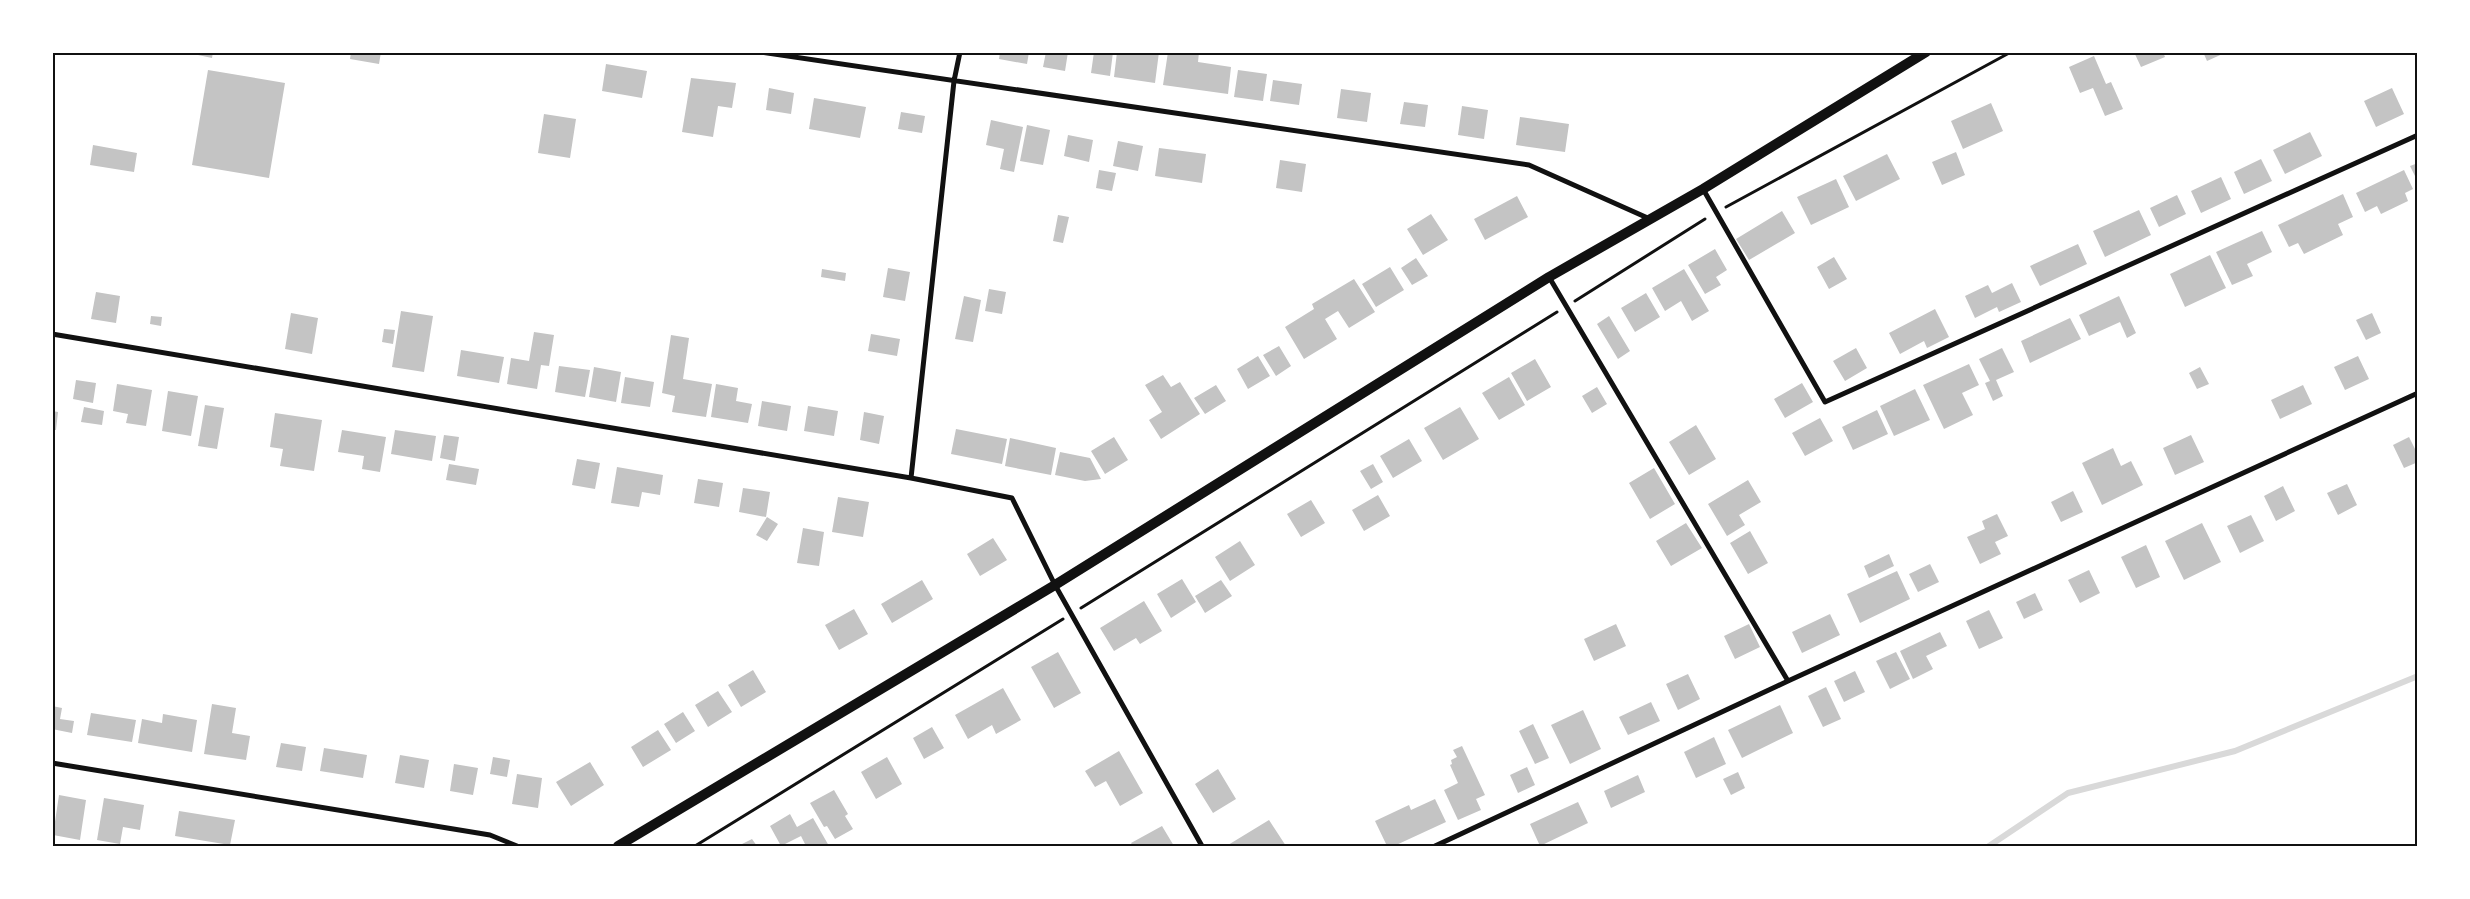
<svg xmlns="http://www.w3.org/2000/svg" width="2470" height="899" viewBox="0 0 2470 899" font-family="'DM Sans',sans-serif">
  <style>
    .lines { fill: none; stroke-linecap: round; stroke-linejoin: round }
    .stream { stroke: #d9d9d9; stroke-width: 6 }
    .building { fill: #c4c4c4 }
    .path { stroke: #111; stroke-width: 3 }
    .minor { stroke: #111; stroke-width: 5 }
    .secondary { stroke: #111; stroke-width: 10 }
    .neatline { fill: none; stroke: #111; stroke-width: 2 }
  </style>
  <rect width="100%" height="100%" fill="#fff"/>
  <g class="lines">
    <path class="stream" d="M1989 846 2068 793 2235 751 2418 676"/>
  </g>
  <path class="building" d="M184 52H213L212 58Z
    M351 52H381L379 64 350 59Z
    M1000 52H1029L1027 64 999 59Z
    M1046 52H1068L1065 71 1043 67Z
    M1094 52H1113L1110 76 1091 73Z
    M1117 52H1159L1155 83 1114 77Z
    M1168 52H1199L1198 62 1231 67 1228 94 1163 85Z
    M2134 52H2163L2165 57 2141 67Z
    M2203 52H2227L2207 61Z
    M2094 56 2106 84 2111 82 2123 109 2105 116 2093 88 2080 93 2069 67Z
    M606 64 647 71 642 98 602 91Z
    M208 70 285 83 269 178 192 165Z
    M1238 70 1267 74 1263 101 1234 97Z
    M691 78 736 83 732 108 718 106 713 137 682 132Z
    M1273 80 1302 84 1299 105 1270 101Z
    M769 88 794 93 791 114 766 110Z
    M2392 88 2404 114 2376 127 2364 101Z
    M1341 89 1371 93 1367 122 1337 118Z
    M814 98 866 107 860 138 809 129Z
    M1404 102 1428 105 1425 127 1400 124Z
    M1991 103 2003 131 1963 149 1951 121Z
    M1462 106 1488 110 1484 139 1458 135Z
    M901 112 925 116 922 133 898 129Z
    M544 114 576 119 570 158 538 153Z
    M1520 117 1569 124 1565 152 1516 145Z
    M991 120 1023 127 1014 172 1000 169 1004 149 986 145Z
    M1027 125 1050 130 1043 165 1020 161Z
    M2310 132 2322 156 2285 174 2273 150Z
    M1068 135 1093 140 1089 162 1064 156Z
    M1118 141 1143 146 1138 171 1113 166Z
    M93 145 137 153 134 172 90 165Z
    M1159 148 1206 154 1202 183 1155 176Z
    M1956 152 1965 175 1942 185 1932 162Z
    M1887 154 1900 179 1856 201 1843 176Z
    M2261 159 2272 181 2244 194 2234 172Z
    M1280 160 1306 164 1302 192 1276 188Z
    M2418 163V182L2410 166Z
    M1099 170 1116 173 1112 191 1096 188Z
    M2404 170 2413 189 2405 193 2408 201 2381 214 2377 206 2365 212 2356 193Z
    M2221 177 2231 199 2201 213 2191 191Z
    M1836 179 1849 207 1811 225 1797 197Z
    M2343 194 2353 217 2338 224 2343 235 2304 254 2298 243 2289 247 2278 225Z
    M2177 195 2186 214 2159 227 2150 208Z
    M1517 196 1528 217 1485 240 1474 219Z
    M2139 210 2151 235 2105 257 2093 231Z
    M1782 211 1795 233 1749 260 1736 239Z
    M1431 214 1448 240 1423 255 1407 229Z
    M1058 215 1069 217 1063 243 1053 241Z
    M2262 231 2272 252 2247 264 2253 276 2232 285 2216 252Z
    M2078 244 2087 264 2040 286 2030 266Z
    M1715 249 1727 270 1716 277 1721 285 1705 294 1688 265Z
    M2210 255 2226 288 2185 307 2170 274Z
    M1834 257 1847 279 1829 289 1817 267Z
    M1416 258 1428 276 1412 285 1401 268Z
    M1390 267 1404 290 1376 307 1362 284Z
    M888 268 910 272 905 301 883 297Z
    M822 269 846 273 845 281 821 277Z
    M1684 269 1709 311 1692 321 1681 301 1665 311 1652 288Z
    M1354 279 1375 312 1349 328 1338 311 1325 319 1337 339 1304 359 1285 327 1314 309 1312 304Z
    M2012 283 2021 302 1999 312 1997 307 1975 318 1965 296 1988 285 1992 293Z
    M989 289 1006 292 1002 314 985 311Z
    M96 292 120 296 116 323 91 319Z
    M1646 293 1660 317 1635 332 1621 308Z
    M964 296 981 300 973 342 955 339Z
    M2119 296 2136 333 2127 338 2120 322 2089 336 2079 315Z
    M1935 309 1949 337 1927 348 1924 341 1900 354 1889 333Z
    M401 311 433 316 424 372 392 367Z
    M291 313 318 318 312 354 285 349Z
    M2372 313 2381 333 2366 340 2356 320Z
    M151 316 162 317 161 326 150 324Z
    M1609 316 1630 351 1618 359 1597 324Z
    M2070 318 2081 339 2030 363 2021 341Z
    M384 329 395 330 393 344 382 342Z
    M534 332 554 335 549 366 541 365 537 389 507 384 511 358 529 361Z
    M871 334 900 339 897 356 868 351Z
    M671 335 689 338 683 379 712 384 706 417 672 412 675 396 662 393Z
    M1279 346 1291 366 1276 376 1263 355Z
    M1856 348 1867 368 1845 381 1833 361Z
    M2002 348 2014 372 1996 380 2003 396 1993 401 1985 383 1990 381 1979 359Z
    M461 350 504 357 499 383 457 376Z
    M1258 356 1270 376 1248 389 1237 369Z
    M2358 356 2369 379 2345 390 2334 367Z
    M1535 359 1551 387 1527 401 1511 373Z
    M1969 364 1979 385 1962 393 1973 415 1944 429 1923 385Z
    M559 366 590 370 585 397 555 392Z
    M594 367 621 372 616 402 589 397Z
    M2200 367 2209 384 2197 389 2189 373Z
    M1163 375 1171 387 1180 382 1200 414 1161 439 1149 420 1162 412 1145 385Z
    M625 377 654 382 650 407 621 403Z
    M1509 377 1525 405 1499 420 1482 393Z
    M76 380 96 383 93 403 73 399Z
    M1802 383 1813 402 1785 418 1774 399Z
    M117 384 152 390 146 426 126 423 128 414 113 411Z
    M716 384 738 388 736 401 752 404 748 423 711 417Z
    M1216 385 1226 401 1205 414 1194 398Z
    M2303 385 2312 404 2280 419 2271 400Z
    M1597 387 1607 404 1592 413 1582 396Z
    M1915 389 1930 420 1894 436 1880 406Z
    M168 391 198 396 191 436 162 431Z
    M762 401 791 406 787 431 758 426Z
    M205 405 224 408 217 449 198 446Z
    M808 406 838 411 834 436 804 431Z
    M84 407 104 411 102 425 81 422Z
    M1460 407 1479 439 1443 460 1424 428Z
    M1877 410 1888 434 1853 450 1842 427Z
    M52 411 58 412 56 430H52Z
    M864 412 884 416 879 444 860 440Z
    M275 413 322 420 314 471 280 466 283 449 270 447Z
    M1820 418 1833 441 1805 456 1792 433Z
    M1696 425 1716 459 1689 475 1669 442Z
    M956 429 1007 439 1002 464 951 454Z
    M342 430 386 437 380 472 362 469 364 456 338 452Z
    M395 430 436 436 432 461 391 454Z
    M444 435 459 437 455 461 440 458Z
    M2191 435 2204 462 2175 475 2163 448Z
    M1114 437 1128 460 1105 474 1091 451Z
    M2409 437 2418 455V462L2404 468 2393 445Z
    M1010 438 1056 448 1051 475 1005 466Z
    M1409 439 1422 461 1393 478 1380 456Z
    M2113 448 2121 466 2131 461 2143 485 2102 505 2082 463Z
    M1060 452 1090 458 1101 479 1085 481 1055 475Z
    M577 459 600 463 595 489 572 485Z
    M449 464 479 469 476 485 446 480Z
    M1373 464 1383 482 1371 489 1360 471Z
    M617 467 663 475 660 495 642 492 639 507 611 503Z
    M1654 468 1675 504 1650 519 1629 483Z
    M698 479 723 483 719 507 694 503Z
    M1748 480 1761 502 1739 515 1745 525 1727 536 1708 504Z
    M2347 484 2357 505 2338 515 2327 493Z
    M2283 486 2295 511 2276 521 2264 496Z
    M743 488 770 492 766 517 739 512Z
    M2073 491 2083 512 2061 522 2051 502Z
    M1378 495 1390 516 1364 531 1352 510Z
    M838 497 869 502 863 537 832 532Z
    M1311 500 1325 523 1301 537 1287 514Z
    M1997 514 2008 536 1995 542 2001 554 1980 564 1967 537 1985 529 1982 521Z
    M2251 515 2264 541 2240 553 2227 526Z
    M767 517 778 524 767 541 756 535Z
    M1686 523 1702 548 1671 566 1656 541Z
    M2202 523 2221 562 2184 580 2165 541Z
    M803 528 824 532 819 566 797 563Z
    M1750 531 1768 563 1748 574 1730 543Z
    M993 538 1007 560 980 576 967 554Z
    M1240 541 1255 565 1230 581 1215 557Z
    M2146 545 2160 577 2136 588 2121 557Z
    M1889 554 1894 566 1869 578 1864 566Z
    M1930 564 1939 582 1918 592 1909 574Z
    M2089 570 2100 593 2080 603 2068 580Z
    M1897 571 1910 599 1860 623 1847 594Z
    M1182 579 1196 602 1171 618 1157 594Z
    M922 580 933 599 892 623 881 604Z
    M1221 580 1232 596 1205 613 1195 596Z
    M2035 593 2043 610 2024 619 2016 602Z
    M1144 601 1162 631 1140 644 1136 638 1114 651 1100 628Z
    M854 609 868 634 839 650 825 625Z
    M1989 610 2003 638 1979 649 1966 621Z
    M1830 614 1840 635 1802 653 1792 632Z
    M1616 624 1626 646 1594 661 1584 639Z
    M1749 624 1760 647 1735 659 1724 636Z
    M1940 632 1947 646 1926 656 1933 669 1913 679 1900 651Z
    M1058 652 1081 693 1054 708 1031 667Z
    M1896 652 1910 679 1890 689 1876 661Z
    M753 670 766 692 741 707 728 685Z
    M1855 671 1865 692 1844 702 1834 681Z
    M1688 674 1700 699 1678 710 1666 684Z
    M1826 687 1841 719 1823 727 1808 696Z
    M1003 688 1021 720 996 734 992 725 968 739 955 715Z
    M718 691 732 712 708 727 695 705Z
    M1651 702 1660 721 1628 735 1619 717Z
    M212 704 236 708 232 733 250 736 246 760 204 754Z
    M1780 705 1793 733 1742 758 1728 730Z
    M52 706 62 708 60 719 74 721 72 733 52 729Z
    M1583 710 1601 749 1570 764 1551 725Z
    M683 712 695 731 676 743 664 724Z
    M91 713 136 720 132 742 87 735Z
    M163 714 197 720 192 752 138 743 142 719 162 723Z
    M1533 724 1549 758 1535 764 1519 731Z
    M932 727 944 748 924 759 913 738Z
    M658 730 671 750 643 767 631 747Z
    M1714 737 1726 764 1696 778 1684 752Z
    M281 743 306 747 302 771 276 767Z
    M1462 746 1485 795 1476 799 1481 810 1458 820 1444 790 1458 783 1450 765 1452 764 1451 760 1457 757 1453 750Z
    M324 748 367 755 363 778 320 771Z
    M1119 751 1143 793 1120 806 1106 781 1095 787 1085 771Z
    M400 755 429 760 424 788 395 783Z
    M493 757 510 760 507 777 490 774Z
    M887 757 902 784 876 799 861 772Z
    M590 762 604 785 571 806 556 782Z
    M454 764 478 768 473 795 450 791Z
    M1527 767 1535 785 1518 793 1510 775Z
    M1218 769 1236 799 1213 813 1195 784Z
    M1738 772 1745 788 1731 795 1723 779Z
    M517 774 542 778 538 808 512 804Z
    M1638 775 1645 792 1611 808 1604 791Z
    M834 790 848 814 845 816 853 829 835 839 827 826 824 827 810 803Z
    M59 795 86 800 80 840 53 835Z
    M104 798 144 805 140 830 123 827 120 844 97 840Z
    M1435 799 1446 822 1394 846H1387L1375 821 1409 805 1411 810Z
    M1578 802 1588 823 1540 846 1530 824Z
    M179 811 235 820 230 845 175 836Z
    M790 814 797 827 813 818 829 846H806L801 836 781 846 770 826Z
    M1269 820 1286 846H1229L1228 845Z
    M1162 826 1174 846H1133L1131 843Z
    M752 839 757 846H738Z"/>
  <g class="lines">
    <path class="path" d="M1726 207 2011 52
      M1575 301 1705 219
      M1081 608 1557 312
      M695 846 1063 619"/>
    <path class="minor" d="M760 52 1529 165 1650 219
      M1703 189 1825 402 2418 135
      M1549 277 1788 681
      M52 334 911 478 1012 498 1055 585 1202 846
      M911 478 954 81 960 52
      M52 763 490 835 517 846
      M1435 846 1788 681 2418 393"/>
    <path class="secondary" d="M618 846 1055 585 1549 277 1703 189 1926 52"/>
  </g>
  <rect width="2470" height="899" fill="none" stroke="#ffffff" stroke-width="108"/>
  <rect x="54" y="54" width="2362" height="791" class="neatline"/>
</svg>
